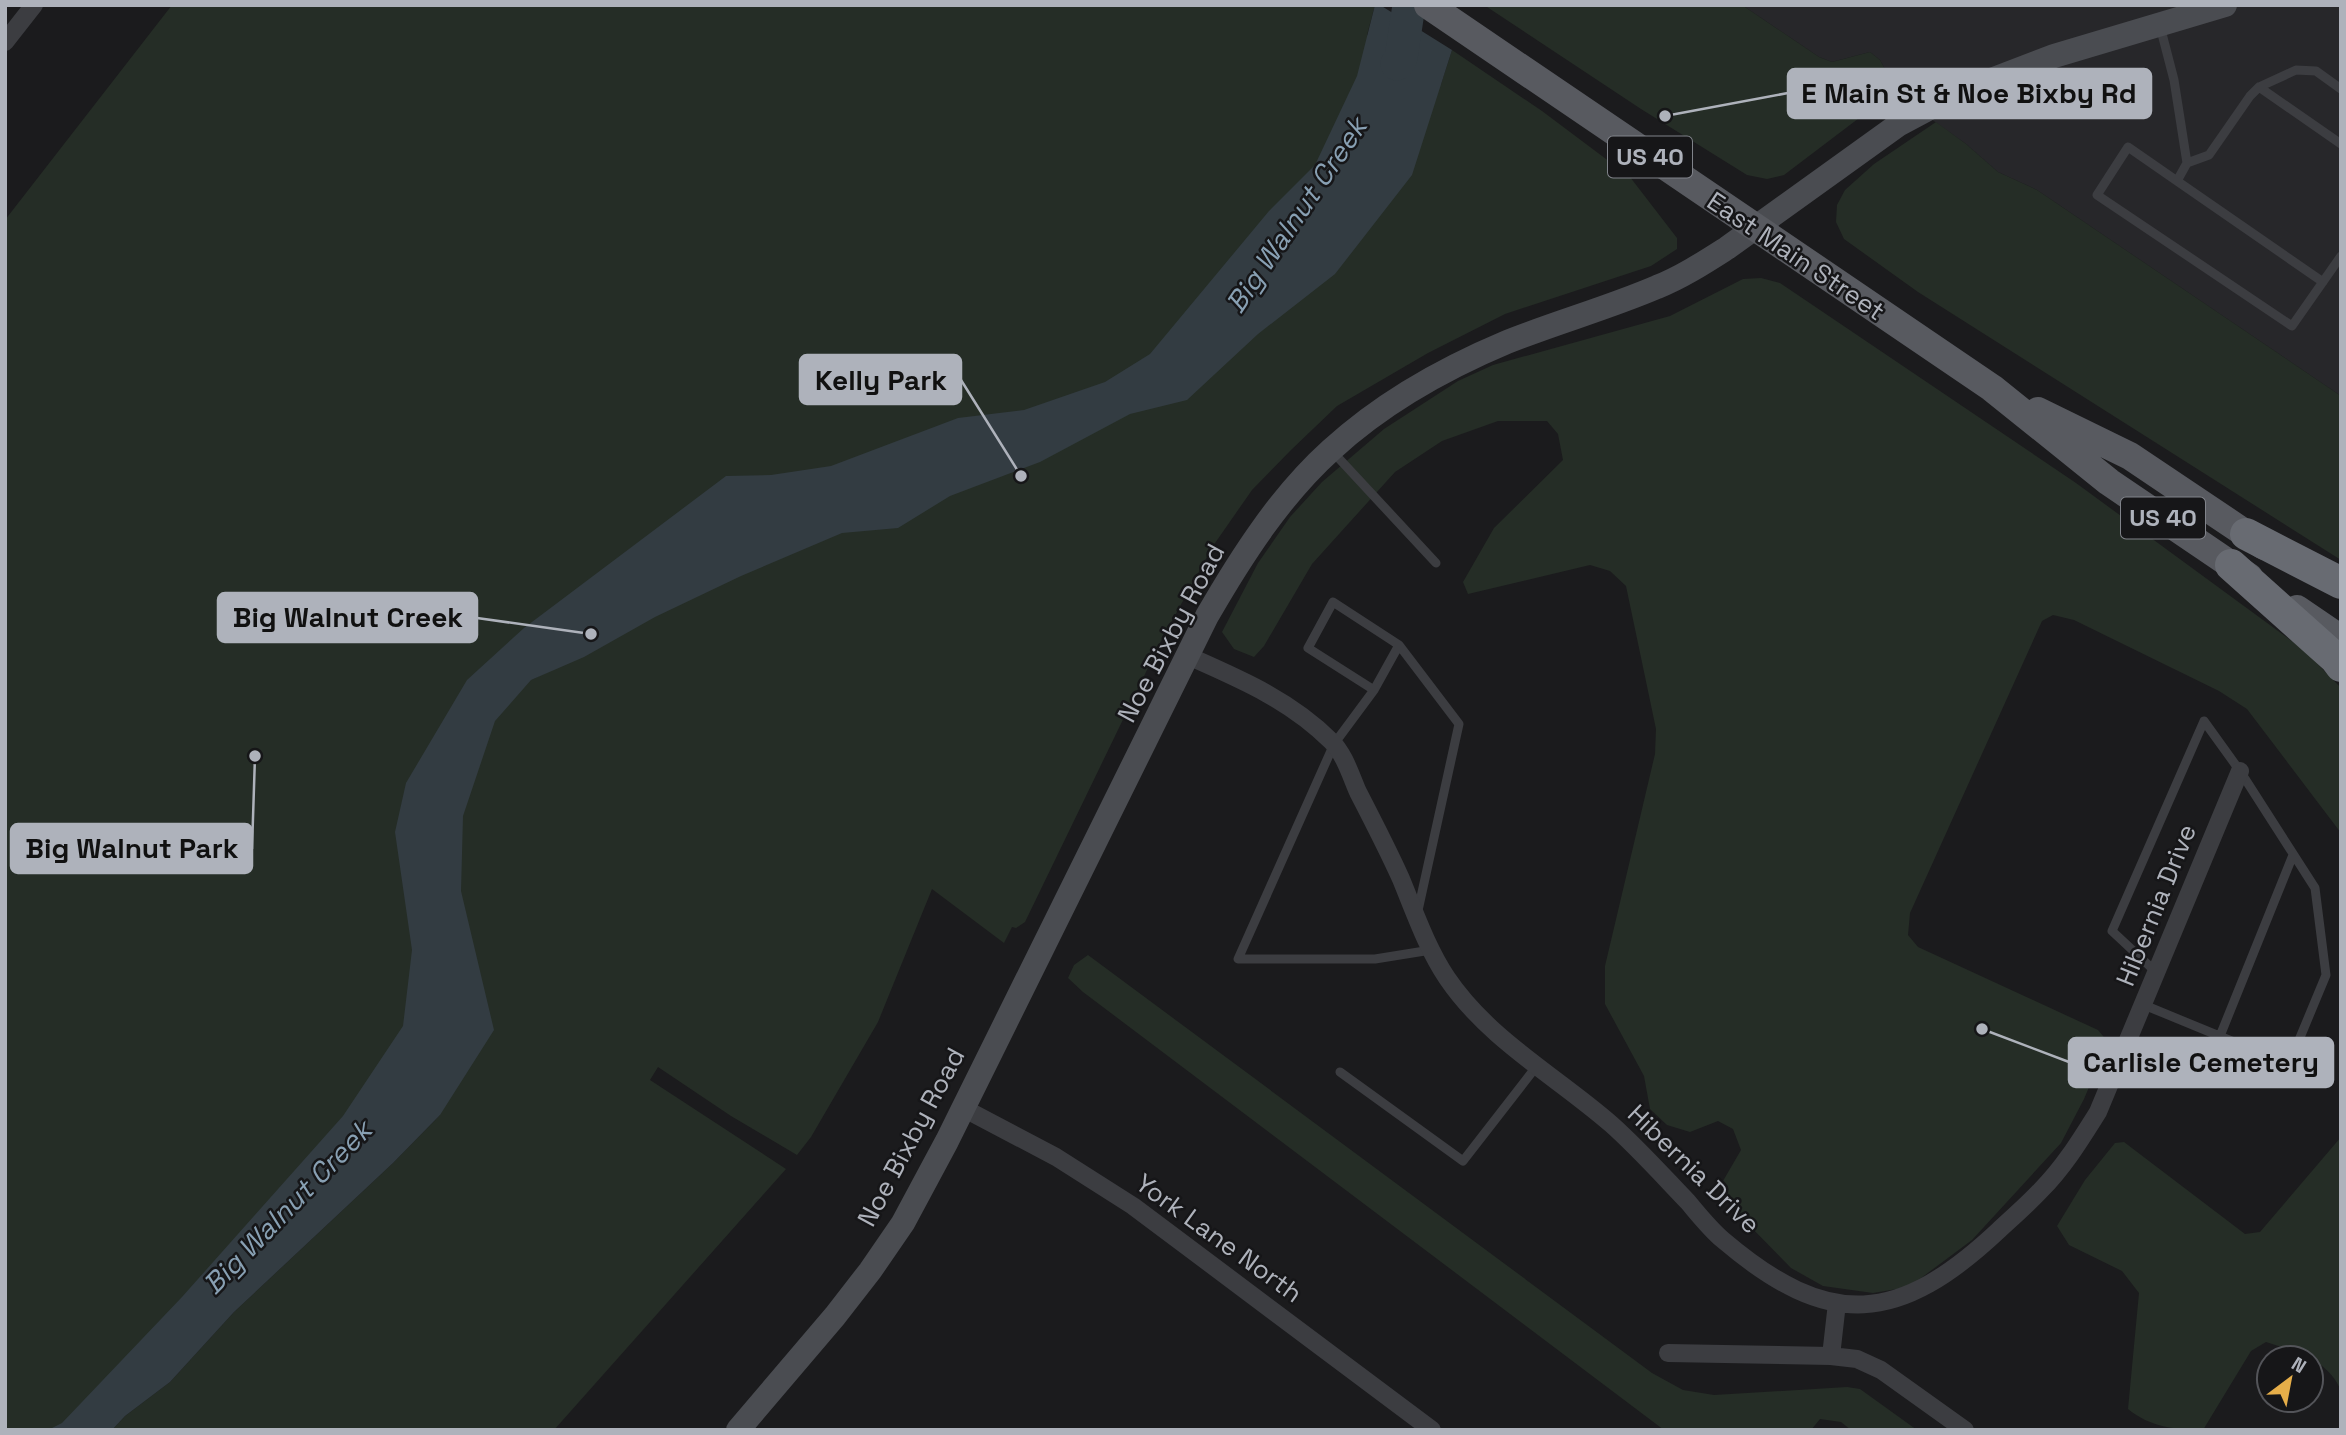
<svg xmlns="http://www.w3.org/2000/svg" width="2346" height="1435" viewBox="0 0 2346 1435" font-family="'Space Grotesk',sans-serif">
  <style>
    .built { fill: #27272a }
    .green { fill: #252d26; fill-rule: evenodd }
    .water { fill: #333c42 }
    .lines { fill: none; stroke-linecap: round; stroke-linejoin: round }
    .river { stroke: #333c42; stroke-width: 33 }
    .lane { stroke: #3c3d41; stroke-width: 9 }
    .street { stroke: #3c3d41; stroke-width: 18 }
    .secondary { stroke: #4a4c51; stroke-width: 24 }
    .primary { stroke: #585a60; stroke-width: 28 }
    .highway { stroke: #686b72; stroke-width: 32 }
    .labels { text-anchor: middle; stroke-width: 5; stroke-linejoin: round; paint-order: stroke }
    .shield { fill: #161618; stroke: #80838a; stroke-width: 2 }
    .shield-label { font-size: 24px; font-weight: bold; fill: #aeb2bb }
    .street-label { font-size: 26px; fill: #aeb2bb; stroke: #161618 }
    .water-label { font-size: 28px; font-style: italic; fill: #88a0b3; stroke: #161618 }
    .leader { fill: none; stroke: #aeb2bb; stroke-width: 2.5 }
    .callout-dot { fill: #aeb2bb; stroke: #161618; stroke-width: 2.5 }
    .callout { fill: #aeb2bb; stroke: #aeb2bb; stroke-width: 2.5 }
    .callout-label { font-size: 28px; text-anchor: middle; font-weight: bold; fill: #111 }
  </style>
  <rect width="100%" height="100%" fill="#1b1b1d"/>
  <path class="built" d="M1742 5H2341V396L2037 190 1998 172 1966 144 1885 86 1887 73 1880 60 1870 52 1832 62 1819 57Z"/>
  <path class="green" d="M172 5H1375L1367 35 1441 84 1452 50 1542 111 1630 177 1677 238V249L1651 266 1505 314 1428 353 1337 406 1291 450 1252 490 1213 546 1161 641 1025 922 1016 928 1012 927 1004 943 932 889 878 1022 811 1137 797 1155 731 1116 658 1067 650 1080 786 1169 554 1430H112L125 1416 170 1382 234 1312 393 1163 440 1115 441 1011 78 1430H5V220ZM591 634 604 645 531 680Z
    M1484 5H1742L1819 57 1832 62 1870 52 1880 60 1887 73 1885 86 1871 109 1784 175 1767 179 1747 175 1641 109Z
    M1936 122 1966 144 1998 172 2037 190 2341 396V560L1918 292 1844 239 1836 222 1837 205 1845 190 1874 164Z
    M1761 278 1780 283 2076 483 2304 650 2341 688V833L2247 709 2219 691 2074 620 2053 615 2042 621 1910 913 1908 935 1918 947 2098 1030 2108 1042 2084 1099 2061 1143 1972 1240 1909 1287 1873 1293 1823 1286 1791 1268 1747 1223 1725 1197 1723 1181 1741 1150 1733 1129 1718 1121 1690 1132 1667 1125 1650 1109 1644 1076 1605 1004V966L1655 754 1656 729 1626 586 1610 571 1590 565 1468 594 1463 582 1494 528 1563 460 1558 434 1547 421H1498L1442 441 1395 472 1312 564 1264 646 1254 657 1234 649 1222 632 1258 563 1290 517 1322 482 1384 429 1458 381 1493 365 1670 316 1743 279Z
    M1088 955 1652 1373 1683 1390 1714 1395 1847 1387 1860 1389 1917 1430H1851L1841 1422 1820 1419 1811 1430H1664L1083 992 1068 978 1074 965Z
    M2341 1137V1391C2329 1360 2295 1351 2266 1342L2251 1351 2203 1430C2175 1430 2150 1427 2128 1409L2139 1293 2122 1271 2069 1245 2057 1226 2085 1180 2115 1143 2124 1142 2245 1234 2260 1232Z"/>
  <path class="water" d="M1375 5H1380L1452 50 1412 175 1335 274 1258 334 1187 400 1130 414 1040 462 950 496 898 528 842 533 741 576 655 617 584 657 531 680 495 721 463 816 461 891 494 1030 440 1115 393 1163 234 1312 170 1382 125 1416 112 1430H48L62 1423 182 1297 343 1116 403 1026 412 950 395 832 406 783 467 680 524 628 726 476 771 475 831 466 958 418 1024 410 1105 382 1150 354 1269 211 1315 165 1357 76Z"/>
  <g class="lines">
    <path class="river" d="M1397 64 1401 58 1409 5"/>
    <path class="lane" d="M2160 26 2174 80 2187 163 2209 155 2250 96 2259 87 2341 144
      M2259 87 2296 70 2316 71 2341 89
      M2187 163 2177 181 2128 147 2097 195 2292 326 2341 256
      M2177 181 2323 282
      M1332 451 1436 563
      M1374 690 1399 645
      M1417 915 1459 724 1399 645 1333 602 1308 648 1374 690 1334 744 1238 959H1375L1431 950
      M2144 1005 2273 1058 2283 1060 2294 1052 2326 975 2315 888 2240 771 2204 721 2112 931 2157 973
      M2220 1036 2293 855
      M1340 1072 1463 1161 1536 1067"/>
    <path class="street" d="M5 42 34 5
      M1188 656C1240 679 1290 700 1331 741 1344 753 1351 776 1358 792 1373 821 1388 850 1401 879 1415 913 1427 948 1447 978 1489 1040 1556 1076 1611 1124 1638 1148 1663 1176 1688 1202 1699 1215 1710 1229 1723 1240 1830 1331 1899 1324 1999 1230 2013 1217 2028 1204 2041 1190 2064 1167 2081 1139 2098 1112L2240 771
      M963 1108 1056 1157 1133 1206 1432 1430
      M1837 1303 1831 1356 1857 1359 1881 1370 1965 1430
      M1668 1353 1831 1356"/>
    <path class="secondary" d="M738 1430 835 1316 870 1271 903 1223 947 1141 1207 616C1241 557 1280 496 1331 450 1381 404 1445 368 1507 342 1557 322 1608 308 1657 287 1682 277 1705 262 1727 248L1898 125 1960 92 2054 56 2225 5"/>
    <path class="primary" d="M1428 5 1992 388 2109 482 2249 577
      M2038 411 2130 456 2264 546
      M2297 609 2341 639"/>
    <path class="highway" d="M2246 534 2341 583
      M2231 565 2335 658 2341 666"/>
  </g>
  <g class="labels">
    <g class="shield">
      <rect x="1608" y="136.5" width="84" height="41" rx="5"/>
      <rect x="2121" y="497.5" width="84" height="41" rx="5"/>
    </g>
    <g class="shield-label">
      <text x="1650" y="165">US 40</text>
      <text x="2163" y="526">US 40</text>
    </g>
    <g class="street-label">
      <text transform="translate(1796 256) rotate(34)" y="9">East Main Street</text>
      <text transform="translate(1171 633) rotate(-62)" y="9">Noe Bixby Road</text>
      <text transform="translate(2156 905) rotate(-68)" y="9">Hibernia Drive</text>
      <text transform="translate(911 1137) rotate(-62)" y="9">Noe Bixby Road</text>
      <text transform="translate(1694 1169) rotate(44)" y="9">Hibernia Drive</text>
      <text transform="translate(1219 1238) rotate(36)" y="9">York Lane North</text>
    </g>
    <g class="water-label">
      <text transform="translate(1296 215) rotate(-56)" y="10">Big Walnut Creek</text>
      <text transform="translate(287 1207) rotate(-46)" y="10">Big Walnut Creek</text>
    </g>
  </g>
  <path class="leader" d="M1665 116L1788 93M1021 476L961 380M591 634L477 618M255 756L252 849M1982 1029L2069 1062"/>
  <g class="callout-dot">
    <circle cx="1665" cy="116" r="7"/>
    <circle cx="1021" cy="476" r="7"/>
    <circle cx="591" cy="634" r="7"/>
    <circle cx="255" cy="756" r="7"/>
    <circle cx="1982" cy="1029" r="7"/>
  </g>
  <g class="callout">
    <rect x="1788" y="69" width="363" height="49" rx="7"/>
    <rect x="800" y="355" width="161" height="49" rx="7"/>
    <rect x="218" y="593" width="259" height="49" rx="7"/>
    <rect x="11" y="824" width="241" height="49" rx="7"/>
    <rect x="2069" y="1038" width="264" height="49" rx="7"/>
  </g>
  <g class="callout-label">
    <text x="1969" y="103">E Main St &amp; Noe Bixby Rd</text>
    <text x="881" y="390">Kelly Park</text>
    <text x="348" y="627">Big Walnut Creek</text>
    <text x="132" y="858">Big Walnut Park</text>
    <text x="2201" y="1072">Carlisle Cemetery</text>
  </g>
  <rect width="2346" height="1435" fill="none" stroke="#aeb2bb" stroke-width="14"/>
  <g transform="translate(2290 1379) rotate(32)"><circle r="33" fill="#161618" stroke="#535459" stroke-width="2"/>
  <path d="M0-5L12 26L0 18L-12 26Z" fill="#e6ae49"/>
  <text y="-10" font-size="19" font-weight="bold" text-anchor="middle" fill="#aeb2bb">N</text>
  </g>
</svg>
